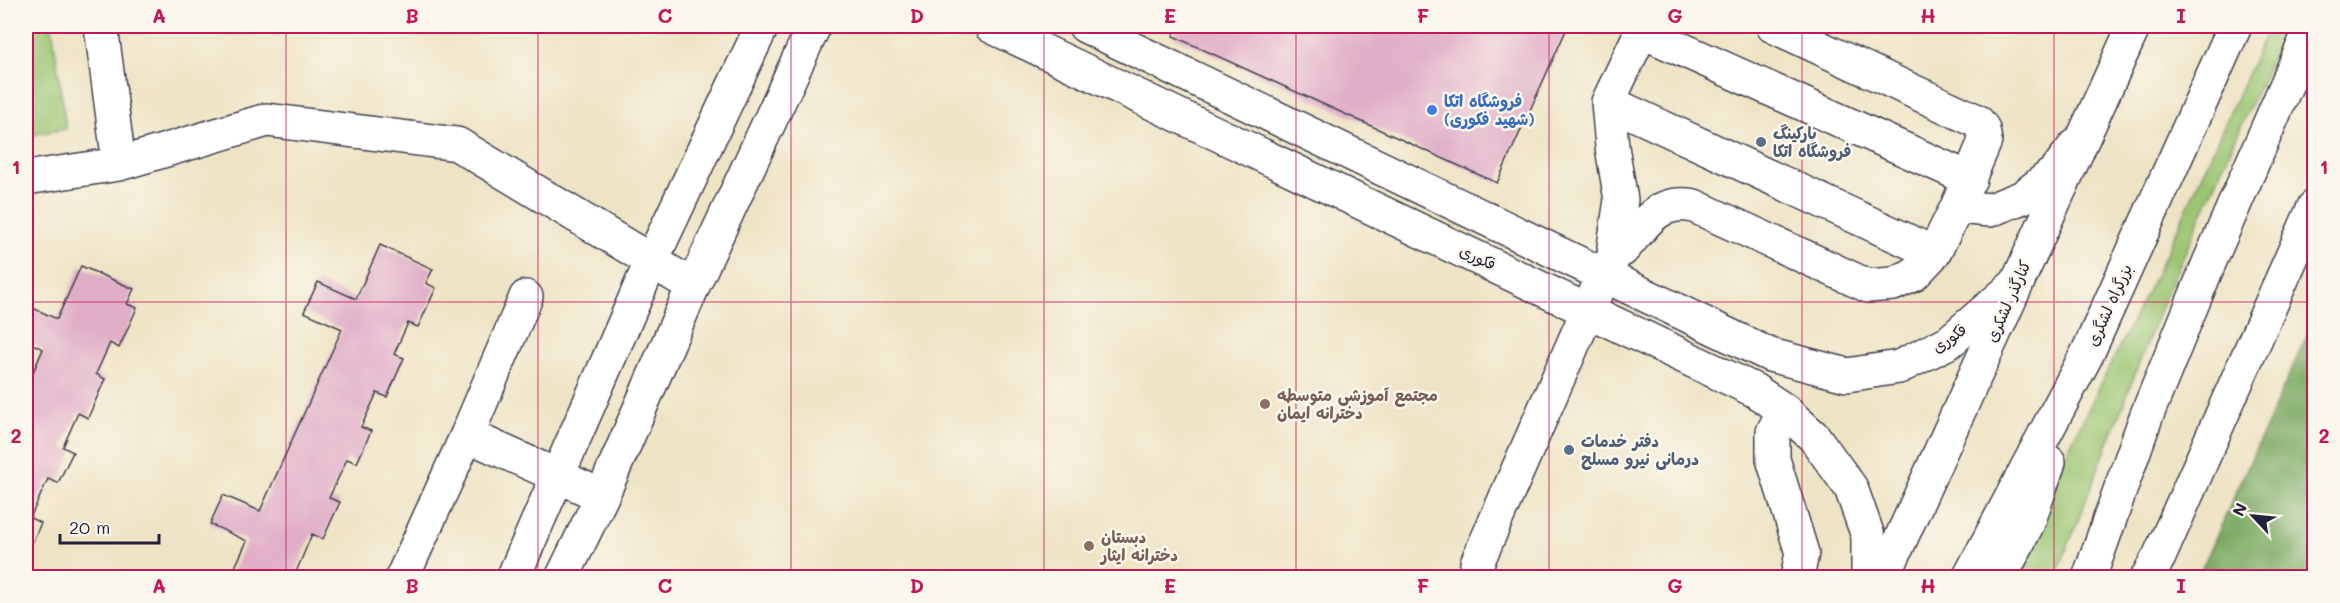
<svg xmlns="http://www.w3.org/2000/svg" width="2340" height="603" viewBox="0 0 2340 603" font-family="Mali,'Playpen Sans Arabic',sans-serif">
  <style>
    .green { fill: #9bc572; stroke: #5e7456; stroke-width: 1.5 }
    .forest { fill: #7caa64; stroke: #4f6650; stroke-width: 1.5 }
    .building { fill: #e0aec7 }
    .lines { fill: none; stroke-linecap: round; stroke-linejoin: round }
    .minor-casing { stroke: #413f50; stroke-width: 36 }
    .major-casing { stroke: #413f50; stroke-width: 36 }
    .highway-casing { stroke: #413f50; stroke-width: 36 }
    .minor { stroke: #fff; stroke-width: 33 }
    .major { stroke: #fff; stroke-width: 33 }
    .highway { stroke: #fff; stroke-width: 33 }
    .grid { fill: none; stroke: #c2185b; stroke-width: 1.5; stroke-opacity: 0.55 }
    .shop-dot { fill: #3f7fe0; stroke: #fbf7ec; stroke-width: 2 }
    .service-dot { fill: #5c6f8a; stroke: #fbf7ec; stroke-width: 2 }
    .education-dot { fill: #8d6e63; stroke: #fbf7ec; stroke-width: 2 }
    .labels { text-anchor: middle; stroke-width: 5; stroke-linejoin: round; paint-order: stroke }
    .shop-label { font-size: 16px; font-weight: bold; fill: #366cbe; stroke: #fbf7ec; text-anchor: start }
    .service-label { font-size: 16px; font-weight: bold; fill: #4e5e75; stroke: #fbf7ec; text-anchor: start }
    .street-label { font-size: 16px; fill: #22223b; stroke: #fbf7ec }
    .education-label { font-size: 16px; font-weight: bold; fill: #785e54; stroke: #fbf7ec; text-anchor: start }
    .neatline { fill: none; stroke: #c2185b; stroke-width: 2 }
    .grid-label { font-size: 20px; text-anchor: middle; font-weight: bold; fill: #c2185b }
  </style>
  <rect width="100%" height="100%" fill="#fbf7ec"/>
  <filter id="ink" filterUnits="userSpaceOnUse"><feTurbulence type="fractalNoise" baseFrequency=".0167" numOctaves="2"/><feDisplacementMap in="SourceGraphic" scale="12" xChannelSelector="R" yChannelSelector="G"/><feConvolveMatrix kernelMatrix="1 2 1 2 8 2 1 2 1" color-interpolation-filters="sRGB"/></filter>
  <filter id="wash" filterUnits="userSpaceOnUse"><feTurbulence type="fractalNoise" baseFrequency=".008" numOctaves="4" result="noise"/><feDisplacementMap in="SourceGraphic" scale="24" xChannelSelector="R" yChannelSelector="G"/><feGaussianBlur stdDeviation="1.35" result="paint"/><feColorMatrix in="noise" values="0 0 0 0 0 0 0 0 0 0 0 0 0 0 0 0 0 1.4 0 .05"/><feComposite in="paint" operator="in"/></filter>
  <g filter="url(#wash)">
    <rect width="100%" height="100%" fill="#eee3c4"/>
    <path class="green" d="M26 26H52L66 129 26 136Z
      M2269 26H2286L2165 297 2056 577 2009 578 2040 506 2167 252Z"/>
    <path class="forest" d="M2314 320V577H2198Z"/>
    <g id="blocks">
      <path class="building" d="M1178 26H1568L1497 183 1173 36Z
        M380 245 433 269 426 283 436 288 418 327 408 323 394 354 404 358 387 397 377 393 361 427 371 431 357 463 347 459 329 498 340 502 323 539 312 534 296 572 309 578H230L247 541 210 524 223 495 260 511 342 329 304 312 318 282 356 299Z
        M81 266 134 289 127 304 137 308 119 348 110 343 96 374 105 379 88 418 78 413 63 447 73 452 58 483 48 479 30 518 41 523 26 557V389L43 349 26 341V305L57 319Z"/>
    </g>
  </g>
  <g filter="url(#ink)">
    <use href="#blocks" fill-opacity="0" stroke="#413f50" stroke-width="1.5"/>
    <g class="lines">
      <defs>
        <path id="minor" d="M101 26 119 164
          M991 26 1754 390 1784 410 1814 437 1851 488 1868 536V578
          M1085 26 1770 355 1847 375 1899 367 1949 342 2016 284
          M1641 31 1970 179
          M1608 102 1934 253
          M26 178 119 164 267 120 457 144 693 286
          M1957 207 1990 210 2023 197 2055 172 2075 146
          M1617 251 1614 246 1621 200 1612 147 1608 102 1644 26
          M1784 410 1773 432V459L1802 553 1797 578
          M467 435 602 496
          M402 578 467 435 526 297
          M513 578 651 262 762 26
          M562 578 602 496 693 286 814 26
          M1476 578 1477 563 1603 276 1617 251 1622 250C1646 224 1656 199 1694 206L1868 286 1893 284 1913 275 1934 253 1957 207 1985 141 1983 129 1977 121 1773 26"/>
        <path id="major" d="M1883 578 2134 26"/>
        <path id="highway" d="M1969 578 2088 352 2235 26
          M2000 578 2028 523 2049 462
          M2089 578 2146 417 2209 263 2312 26
          M2147 578 2159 557 2314 207"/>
      </defs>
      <use href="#minor" class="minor-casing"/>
      <use href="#major" class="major-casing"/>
      <use href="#highway" class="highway-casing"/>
      <use href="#minor" class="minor"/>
      <use href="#major" class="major"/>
      <use href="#highway" class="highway"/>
    </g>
  </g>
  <path class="grid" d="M286 26V578M538 26V578M791 26V578M1044 26V578M1296 26V578M1549 26V578M1802 26V578M2054 26V578M26 302H2314"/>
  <circle class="shop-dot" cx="1432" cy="110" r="6"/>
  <g class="service-dot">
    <circle cx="1761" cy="142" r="6"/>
    <circle cx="1569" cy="450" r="6"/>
  </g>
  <g class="education-dot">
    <circle cx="1265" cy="404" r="6"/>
    <circle cx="1089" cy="546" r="6"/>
  </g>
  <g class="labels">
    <g class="shop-label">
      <text x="1444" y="107">فروشگاه اتکا<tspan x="1444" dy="18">(شهید فکوری)</tspan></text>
    </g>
    <g class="service-label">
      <text x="1773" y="139">پارکینگ<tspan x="1773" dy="18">فروشگاه اتکا</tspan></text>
      <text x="1581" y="447">دفتر خدمات<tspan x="1581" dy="18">درمانی نیرو مسلح</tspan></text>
    </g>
    <g class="street-label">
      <text transform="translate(1478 257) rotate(25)" y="6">فکوری</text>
      <text transform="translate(2008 301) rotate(-66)" y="6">کنارگذر لشکری</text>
      <text transform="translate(2109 305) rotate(-66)" y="6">بزرگراه لشگری</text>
      <text transform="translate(1949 338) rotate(-35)" y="6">فکوری</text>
    </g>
    <g class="education-label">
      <text x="1277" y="401">مجتمع آموزشی متوسطه<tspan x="1277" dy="18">دخترانه ایمان</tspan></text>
      <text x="1101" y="543">دبستان<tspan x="1101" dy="18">دخترانه ایثار</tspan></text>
    </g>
  </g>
  <rect width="2340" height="603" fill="none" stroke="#fbf7ec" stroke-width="66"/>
  <g transform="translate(2253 516) rotate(296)" stroke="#fbf7ec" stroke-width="4.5" paint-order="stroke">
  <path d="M0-4.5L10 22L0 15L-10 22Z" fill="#22223b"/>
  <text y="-9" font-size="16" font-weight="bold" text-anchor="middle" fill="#22223b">N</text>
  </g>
  <path d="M60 534v9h99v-9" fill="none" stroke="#22223b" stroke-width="3"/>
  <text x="69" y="534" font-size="18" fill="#22223b" stroke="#fbf7ec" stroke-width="4.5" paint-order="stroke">20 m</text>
  <rect x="33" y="33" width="2274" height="537" class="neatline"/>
  <g class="grid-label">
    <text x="159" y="23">A</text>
    <text x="412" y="23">B</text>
    <text x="665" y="23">C</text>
    <text x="917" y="23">D</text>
    <text x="1170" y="23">E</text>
    <text x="1423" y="23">F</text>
    <text x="1675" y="23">G</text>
    <text x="1928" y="23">H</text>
    <text x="2181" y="23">I</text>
    <text x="16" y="174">1</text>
    <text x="2324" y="174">1</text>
    <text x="16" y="443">2</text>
    <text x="2324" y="443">2</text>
    <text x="159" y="593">A</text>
    <text x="412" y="593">B</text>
    <text x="665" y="593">C</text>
    <text x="917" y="593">D</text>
    <text x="1170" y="593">E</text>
    <text x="1423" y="593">F</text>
    <text x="1675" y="593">G</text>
    <text x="1928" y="593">H</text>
    <text x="2181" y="593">I</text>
  </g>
</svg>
